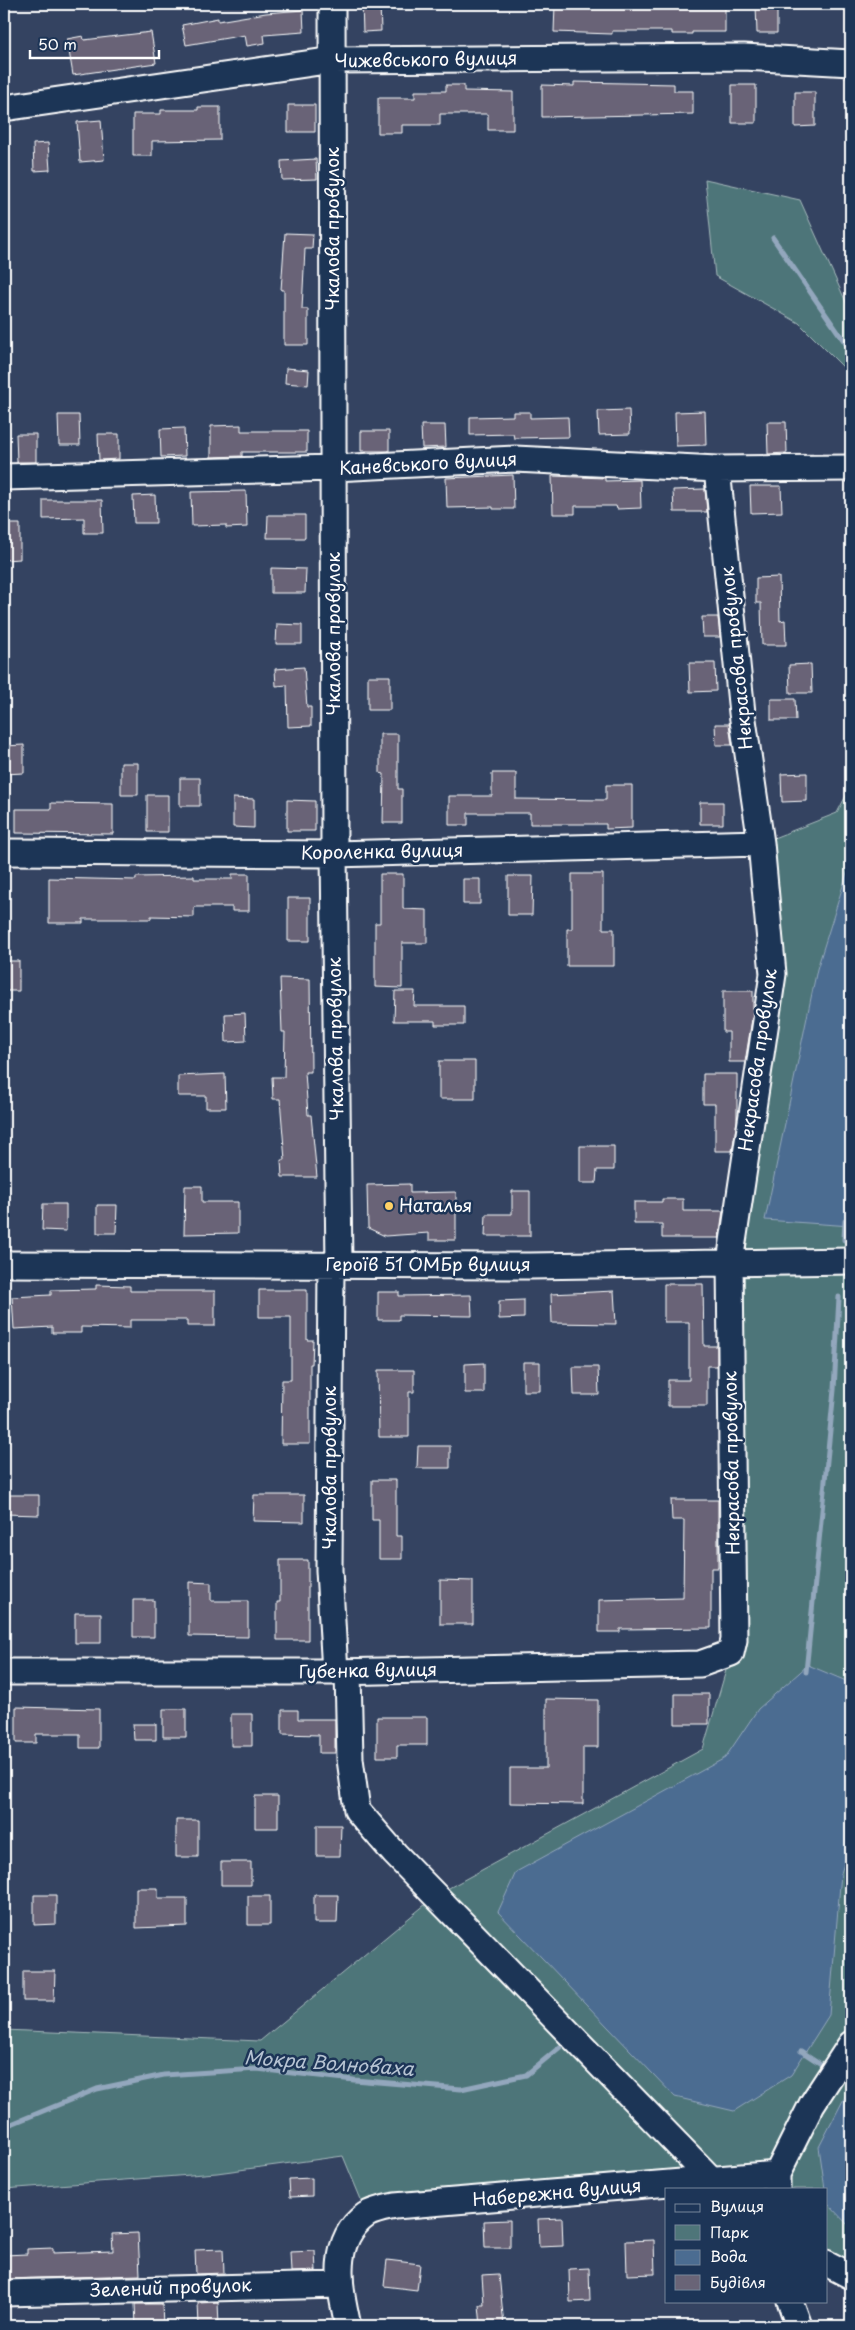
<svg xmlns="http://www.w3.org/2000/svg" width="855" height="2330" viewBox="0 0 855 2330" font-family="'Playpen Sans',sans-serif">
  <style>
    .green { fill: #4e7579; stroke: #a6babc }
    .water { fill: #4b6c91; stroke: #93a7bd }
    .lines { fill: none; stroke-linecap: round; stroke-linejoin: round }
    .stream { stroke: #93a7bd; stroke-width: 5 }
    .building { fill: #696477; stroke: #fff }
    .minor-casing { stroke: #fff; stroke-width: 29 }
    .minor { stroke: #1d3557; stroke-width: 25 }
    .poi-dot { fill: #ffd166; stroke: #1d3557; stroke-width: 2 }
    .labels { text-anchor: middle; stroke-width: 5; stroke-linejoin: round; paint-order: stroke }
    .street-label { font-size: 18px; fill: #fff; stroke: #1d3557 }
    .poi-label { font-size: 18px; fill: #fff; stroke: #1d3557; text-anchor: start }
    .water-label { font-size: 19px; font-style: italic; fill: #b7c4d3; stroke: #1d3557 }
  </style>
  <rect width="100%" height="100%" fill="#344361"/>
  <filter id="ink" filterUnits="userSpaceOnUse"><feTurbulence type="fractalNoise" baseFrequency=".02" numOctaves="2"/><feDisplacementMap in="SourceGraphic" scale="10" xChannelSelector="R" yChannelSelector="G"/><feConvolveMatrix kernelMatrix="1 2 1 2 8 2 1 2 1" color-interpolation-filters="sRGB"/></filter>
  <g filter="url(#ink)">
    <path class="green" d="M705 179 800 200 851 313V375L799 323 715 276Z
      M851 786V2269L826 2264V2189H777V2175L367 2214 343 2156 217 2173 4 2189V2030L260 2041 438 1894 703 1749 731 1653 737 1301 773 974 761 843 837 813Z"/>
    <path class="water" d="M851 860V1226L765 1220 817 969Z
      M808 1665 851 1683V1843L841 1873 829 2015 791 2075 734 2111 675 2097 498 1912 516 1872 725 1758 758 1709Z
      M851 2085V2228L827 2203 819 2147Z"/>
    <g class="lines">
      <path class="stream" d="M773 238 851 351
        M844 1240 845 1221
        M806 1672 834 1390 839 1297
        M801 2051 821 2064
        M846 2079 851 2082
        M4 2127 97 2089 164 2075 257 2069 354 2080 461 2089 526 2075 560 2047"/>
    </g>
    <path class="building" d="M362 4H380L381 31 363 32Z
      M555 4H725V32H692V34H672V31H612V34L554 32Z
      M756 5 777 6V33H757Z
      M303 10 304 32 264 35 265 43 247 46 245 35 186 45 182 25 218 18V21L266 13Z
      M151 32 156 63 73 75 67 39 83 36 84 40Z
      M574 82 674 84V91H693V114L542 117V85L574 86Z
      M446 85H464V91L513 92V130H488V114H440V125H402V133H378V98H415V91H446Z
      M732 85H756V123H732Z
      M795 92H815V126L795 127Z
      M288 105H315V132H288Z
      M198 107H220V140L152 141V156H133V114H161V110H198Z
      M101 120 104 160 80 162 77 122Z
      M48 143 50 170 34 171 33 144Z
      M316 159 317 179 282 180 281 161Z
      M285 233 313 234 312 249H305L302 309H308V345H284V290H281Z
      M286 368 309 370 308 385 285 383Z
      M629 410 630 434 599 435 598 411Z
      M705 411 706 445 676 446 675 412Z
      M513 412H530V418L568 417 569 437 514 438 513 434 470 435V417L513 416Z
      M58 415H79L80 445H59Z
      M767 422H786L787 453 768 454Z
      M241 425V431H307V452H242V456L211 457V426Z
      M421 425H445L446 447 422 448Z
      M184 428 185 456 161 457 160 429Z
      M361 431H389V451H361Z
      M16 434H36V462H17Z
      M98 434H119V459L99 460Z
      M513 475 514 509H493V507L447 508 446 478Z
      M552 476 605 478V481L640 480 641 508 617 509 616 506H575V514H553Z
      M750 486H781L782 512 751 513Z
      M705 489 707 512H674L673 490Z
      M246 491 247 527 226 528V525L192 526 191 492Z
      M155 495 156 523H134L133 496Z
      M43 500H102L103 533H84V518L43 519Z
      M268 515H305V538H267Z
      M4 524H20V559L4 560Z
      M271 568 306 569 305 593H271Z
      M779 577 780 621 785 620 786 645H762L761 603H756V578Z
      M702 617H718L720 637H703Z
      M277 624 302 625V644H276Z
      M689 663H715L716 691 690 692Z
      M811 664 812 693H790L789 665Z
      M304 667 307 707H311V726L288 727 287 685 276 686 275 669Z
      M368 676H390V710H368Z
      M771 699H795L796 720H771Z
      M715 724H729L732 745H716Z
      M380 734H398V789H402V823H383L384 774 380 773Z
      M24 745V773L4 774V746Z
      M121 763H138V795H121Z
      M492 773H516V799L606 800V785H632V828L606 829V824H530V813H468V825H449V796H492Z
      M807 773V801L782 802 781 774Z
      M180 778H200V806H180Z
      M147 795H168V832H147Z
      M233 798 254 799V828L233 827Z
      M287 800 315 801V831H287Z
      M700 802H723V824H700Z
      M51 803 113 804V834L16 833V809H51Z
      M232 874H249V911H232V907H194V917L151 916V919H83V923H49V878L136 880V877L194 876V879H232Z
      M380 874H403V909L427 910V943H402V988L375 987V923H380Z
      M572 874H603V929H614V966H567V929H572Z
      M508 876H533L532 915H508Z
      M463 879H480V904H463Z
      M288 898H310V941H288Z
      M4 961H19V991H4Z
      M280 978 310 979 311 1072H305L308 1115H311L317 1177H282L281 1160H285L280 1099H273L272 1077H284L285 1032H282Z
      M395 991H415L414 1006H464V1025H435V1021H394Z
      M723 991H753V1013L745 1062H729V1032H723Z
      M245 1013 246 1041 226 1042 225 1014Z
      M439 1061H475V1099H439Z
      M225 1074 226 1108H206V1096H178V1076Z
      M703 1074H737V1121L732 1151H715V1104H703Z
      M580 1146H614V1170H597L596 1183H580Z
      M410 1184V1193L456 1192V1240H429V1233L385 1236 368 1228 367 1185Z
      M185 1186H202V1202H238V1233L184 1234Z
      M512 1191H530V1236H485L486 1214H512Z
      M662 1199H683V1211H723L719 1238H662V1224H634V1202H662Z
      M43 1204H66V1231L42 1230Z
      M97 1205H117L116 1233H97Z
      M664 1284H703L704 1346H717V1366H707V1406H668V1380H689V1322H664Z
      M96 1285 130 1286V1291H215V1326H187V1320H130V1328L81 1327V1333H52V1327L14 1329 12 1297 51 1295V1290L96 1289Z
      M259 1290H307V1340H313L312 1364H310V1444H281L282 1380H291V1317H259Z
      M614 1291 616 1324 552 1323 551 1294Z
      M378 1292H399V1296L471 1295 472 1316 399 1315V1320H378Z
      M524 1300V1318L499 1319V1301Z
      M523 1362H540V1391H523Z
      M484 1363V1393H465V1364Z
      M573 1367H598L599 1395H574Z
      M378 1370H414V1392H409V1437H379Z
      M418 1446H450V1468H417Z
      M372 1480H396V1536H402V1559H379V1520H372Z
      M4 1495H39V1515L4 1514Z
      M254 1495H304V1522L253 1521Z
      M671 1500H718V1568H711V1628L620 1629V1632H599V1600L683 1598 684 1520H672Z
      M280 1560H308V1640H277V1602H280Z
      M440 1580 473 1581V1624H440Z
      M189 1582 211 1583V1601H248V1637L189 1636Z
      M133 1600H154V1637H133Z
      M75 1613H101V1643H75Z
      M675 1694H709V1724H675Z
      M546 1699 598 1700V1747H583V1804L510 1803V1768H546Z
      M16 1707 99 1709V1748H80V1734H36V1743H16Z
      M163 1709H186V1737H163Z
      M282 1710H298V1719H335V1753H319V1735L282 1734Z
      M231 1714H252V1746H231Z
      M377 1717H427V1745H397V1757H377Z
      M133 1724H156V1740H134Z
      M255 1796H278V1828H255Z
      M176 1820H198V1857H176Z
      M317 1825H341L340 1856H317Z
      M221 1862H251V1885H221Z
      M136 1888H158V1898H187V1926L136 1928Z
      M34 1895H56V1924L34 1925Z
      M314 1895H338L337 1923H314Z
      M248 1896H270V1925H248Z
      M23 1971H55L54 2001H23Z
      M312 2178V2196L290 2197 289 2179Z
      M562 2218 563 2246 539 2247 538 2219Z
      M510 2220V2248H485L484 2221Z
      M138 2233 140 2275 4 2279V2255L27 2254V2249L53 2248V2253L113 2251 112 2234Z
      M654 2240 655 2274 627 2275 626 2241Z
      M223 2249 224 2273 196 2274 195 2250Z
      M315 2251 316 2271 291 2272 290 2252Z
      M387 2260 420 2264 417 2290 384 2286Z
      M589 2268 590 2301 570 2302 569 2269Z
      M499 2274 504 2326H481L479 2305H484L482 2275Z
      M218 2302 219 2326H199L198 2303Z
      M135 2304H162L163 2326H136Z"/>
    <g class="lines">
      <defs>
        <path id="minor" d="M332 4 334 854 339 1264
          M4 108 333 60 744 57 851 63
          M4 477 334 468 515 459 717 469 851 468
          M4 852 334 854 761 843
          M4 1264 530 1266 851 1261
          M331 1264 329 1570 335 1672
          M4 1672H335L700 1664 731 1653 734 1640 730 1262 773 974 761 843 742 713 717 469
          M348 1672 350 1759 357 1810 395 1854 713 2181
          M777 2189V2174L812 2104 851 2044
          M826 2263 851 2276
          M4 2293 339 2285
          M790 2301 799 2326
          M348 2326C340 2289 329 2241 366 2215 373 2210 386 2208 395 2206L777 2174"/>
      </defs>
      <use href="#minor" class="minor-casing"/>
      <use href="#minor" class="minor"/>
    </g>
  </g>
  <circle class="poi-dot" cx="389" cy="1206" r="5"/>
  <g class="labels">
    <g class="street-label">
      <text transform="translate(426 60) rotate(-1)" y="6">Чижевського вулиця</text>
      <text transform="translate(333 229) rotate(-90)" y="6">Чкалова провулок</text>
      <text transform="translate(428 464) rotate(-3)" y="6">Каневського вулиця</text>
      <text transform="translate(334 634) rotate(-90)" y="6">Чкалова провулок</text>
      <text transform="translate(737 658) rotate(-96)" y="6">Некрасова провулок</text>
      <text transform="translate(382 852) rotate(-1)" y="6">Короленка вулиця</text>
      <text transform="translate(336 1039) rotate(-91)" y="6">Чкалова провулок</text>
      <text transform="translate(758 1060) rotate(-82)" y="6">Некрасова провулок</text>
      <text x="428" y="1271">Героїв 51 ОМБр вулиця</text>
      <text transform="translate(732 1463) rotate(-91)" y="6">Некрасова провулок</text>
      <text transform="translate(330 1468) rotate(-90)" y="6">Чкалова провулок</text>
      <text transform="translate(368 1671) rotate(-1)" y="6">Губенка вулиця</text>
      <text transform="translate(557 2193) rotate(-5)" y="6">Набережна вулиця</text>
      <text transform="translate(171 2288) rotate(-2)" y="6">Зелений провулок</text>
    </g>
    <g class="poi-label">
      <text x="399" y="1212">Наталья</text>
    </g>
    <g class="water-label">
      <text transform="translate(329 2063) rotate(4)" y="7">Мокра Волноваха</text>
    </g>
  </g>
  <rect width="855" height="2330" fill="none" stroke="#1d3557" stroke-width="20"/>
  <rect x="10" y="10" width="835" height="2310" fill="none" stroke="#fff" stroke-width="2" filter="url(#ink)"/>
  <rect x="665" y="2188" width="162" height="115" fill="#1d3557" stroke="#77869a"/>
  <rect x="675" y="2204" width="25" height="8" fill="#1d3557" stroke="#77869a"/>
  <text x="710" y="2212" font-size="15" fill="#ffffff">Вулиця</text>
  <rect x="675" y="2225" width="25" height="15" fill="#4e7579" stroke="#77869a"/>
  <text x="710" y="2238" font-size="15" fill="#ffffff">Парк</text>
  <rect x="675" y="2250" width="25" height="15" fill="#4b6c91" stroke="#77869a"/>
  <text x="710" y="2262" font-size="15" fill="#ffffff">Вода</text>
  <rect x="675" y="2275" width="25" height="15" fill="#696477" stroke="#77869a"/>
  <text x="710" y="2288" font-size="15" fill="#ffffff">Будівля</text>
  <path d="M30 50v8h129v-8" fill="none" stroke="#ffffff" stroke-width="2.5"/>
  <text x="38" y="50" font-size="15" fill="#ffffff" stroke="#1d3557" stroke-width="4" paint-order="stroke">50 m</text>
</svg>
